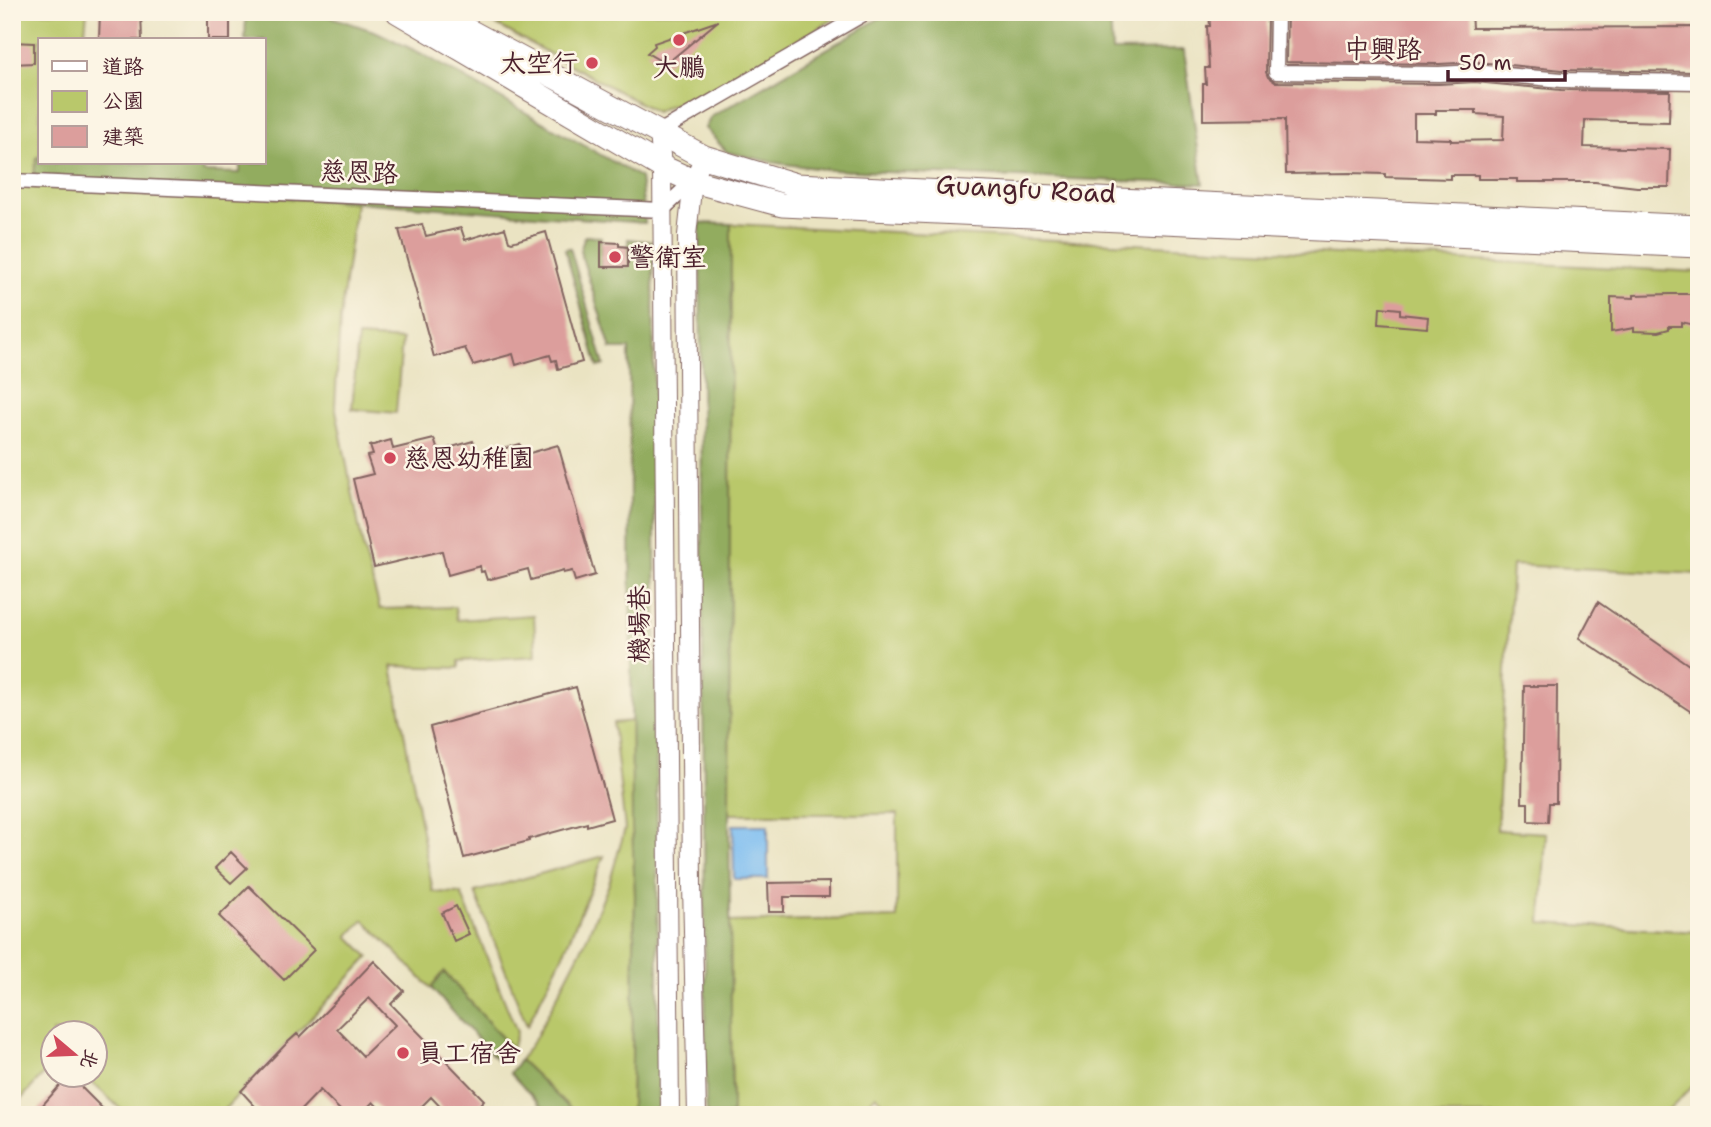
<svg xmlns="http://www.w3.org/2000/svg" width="1711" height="1127" viewBox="0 0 1711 1127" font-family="'Shantell Sans','LXGW WenKai TC',sans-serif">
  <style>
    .green { fill: #b9c86b; stroke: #82744b; stroke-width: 2 }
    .forest { fill: #92ac5f; stroke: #6e6645; stroke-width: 2 }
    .water { fill: #7dbdf1; stroke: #646e8e; stroke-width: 2 }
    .building { fill: #dc9e9c; fill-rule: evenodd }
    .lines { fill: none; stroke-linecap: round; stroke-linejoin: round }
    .minor-casing { stroke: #826460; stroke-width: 17 }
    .tertiary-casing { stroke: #826460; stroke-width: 20 }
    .primary-casing { stroke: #826460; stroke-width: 25 }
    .minor { stroke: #fff; stroke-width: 14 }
    .tertiary { stroke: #fff; stroke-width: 18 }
    .primary { stroke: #fff; stroke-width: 23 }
    .poi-dot { fill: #d1495b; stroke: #fcf5e5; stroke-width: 2.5 }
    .labels { text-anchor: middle; stroke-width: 5; stroke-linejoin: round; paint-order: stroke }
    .street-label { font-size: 26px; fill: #4a1f2b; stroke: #fcf5e5 }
    .poi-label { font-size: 26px; fill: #4a1f2b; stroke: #fcf5e5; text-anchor: start }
  </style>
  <rect width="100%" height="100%" fill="#fcf5e5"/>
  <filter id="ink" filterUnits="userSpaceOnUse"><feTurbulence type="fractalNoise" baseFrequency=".0143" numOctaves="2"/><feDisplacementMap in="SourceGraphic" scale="14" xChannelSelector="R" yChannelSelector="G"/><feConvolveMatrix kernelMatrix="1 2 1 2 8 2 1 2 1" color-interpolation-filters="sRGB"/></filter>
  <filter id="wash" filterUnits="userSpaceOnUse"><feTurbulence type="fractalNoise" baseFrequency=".00686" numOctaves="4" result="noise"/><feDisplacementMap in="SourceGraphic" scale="28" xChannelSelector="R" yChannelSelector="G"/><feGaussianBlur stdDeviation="1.57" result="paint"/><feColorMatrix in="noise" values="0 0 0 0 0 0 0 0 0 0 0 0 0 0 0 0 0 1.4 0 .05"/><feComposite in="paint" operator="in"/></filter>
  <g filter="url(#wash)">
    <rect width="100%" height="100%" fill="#eae3c2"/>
    <path class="green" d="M12 12H87L84 40H40V157L37 158 32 183 356 202 340 319 335 405 363 547 380 609 455 607 457 620 534 615 536 656 459 661V668L392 666 433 892 461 893 517 1032 512 1049 444 972 431 988 364 920 348 936 369 957 219 1115H127L84 1075 94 1074V1032H52V1065L12 1109Z
      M473 12H846L702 96 665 107 656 112Z
      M731 224 1699 272V574L1512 565 1497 830 1546 833 1541 923 1699 932V1080L1664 1115H895L876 1095 857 1115H732L730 922 897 918V814H729Z
      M358 337 402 340 396 413 352 409Z
      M632 721 635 896 631 1115H577L520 1060 536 1037 585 942 609 884 625 829 613 723Z
      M604 856 564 952 527 1026 475 892Z"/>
    <path class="forest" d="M246 12H316L377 32 422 54 640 177 645 223 356 202 32 183 37 157H40V163H203V172L240 173V163H264V40H245Z
      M890 12H1110L1112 51 1184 50 1203 184 831 170 777 163 727 152 705 128 711 117Z
      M700 223 731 224 729 814 732 1115H707L706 1102Z
      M585 236 601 237V267H628V239L653 242 659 1115H631L635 896 632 826 629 349H611L580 251Z
      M570 248 604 365 598 367 565 249Z
      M444 972 512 1049 499 1062 431 988Z
      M520 1060 577 1115H550L510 1073Z"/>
    <path class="water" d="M733 825H768V879H734Z"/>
    <g id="blocks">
      <path class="building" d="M100 12H141L142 40H99Z
        M208 12H230V40H208Z
        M1209 12H1267L1266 72 1268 77 1275 82 1439 84 1475 82 1561 90 1670 91 1669 122 1585 120 1584 147 1670 149 1669 187H1637L1595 182H1517V179H1478V175H1450V179L1385 177V174L1350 173 1286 174 1285 119 1203 120V84H1206L1205 68H1209L1207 26H1210ZM1436 110H1476V114L1504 116 1503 140 1451 141V139L1414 138V114H1436Z
        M1287 12H1471L1472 28 1699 27V72L1563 70 1476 62 1439 64 1286 62Z
        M718 21 666 64 647 53 655 46 654 43Z
        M12 42 34 43V63L12 64Z
        M422 224 426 236 461 228 465 240 505 228 509 241 512 242 546 232 582 362 558 369 556 360 552 361 550 355 516 365 513 354 473 365 465 348 434 357 399 230Z
        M601 242 619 243V246L628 247V267H601Z
        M1671 294H1699V326L1681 322V326H1669V329L1658 332 1634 331V328L1611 332V297L1634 298V295Z
        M1380 307 1400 309V314L1428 317 1427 328 1379 324Z
        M434 439 438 451 473 441 478 456 520 444 523 455 558 445 595 575 575 581 572 571 563 573V571L531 580 528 569 487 580 484 571 481 572 480 566 448 575 442 551 374 567 353 479 373 474 367 456 373 455 370 446 391 440 393 449Z
        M1598 602 1699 672V717L1579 638Z
        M1524 686H1557L1556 803H1549L1548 822 1528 821V803H1522Z
        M576 687 612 819 587 826V823L529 839V841L464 858 430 727Z
        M231 852 247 868 231 883 215 868Z
        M829 882V897H784V912H769L768 883Z
        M249 886 314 950 284 980 219 916Z
        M456 906 469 934 454 941 442 913Z
        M374 961 404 991 391 1004 484 1100 479 1105 488 1115H448L431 1097 413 1115H386L373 1102 360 1115H345L320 1090 296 1115H263L241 1091 287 1043 297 1034 300 1037 328 1009ZM369 998 395 1025 363 1056 337 1029Z
        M69 1075 109 1115H34Z"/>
    </g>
  </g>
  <g filter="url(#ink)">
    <use href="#blocks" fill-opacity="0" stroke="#826460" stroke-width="2"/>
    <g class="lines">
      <defs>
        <path id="minor" d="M1277 12 1276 72 1439 74 1475 72 1562 80 1699 82
          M659 132 867 12
          M12 181 662 210 693 181"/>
        <path id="tertiary" d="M659 132 662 167 670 1115
          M697 1115 692 885 687 235 693 181 704 157"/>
        <path id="primary" d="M398 12 662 167 693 181 782 205 1699 246
          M439 12 449 20 704 157 796 185 1699 227"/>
      </defs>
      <use href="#minor" class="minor-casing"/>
      <use href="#tertiary" class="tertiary-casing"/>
      <use href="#primary" class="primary-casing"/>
      <use href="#minor" class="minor"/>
      <use href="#tertiary" class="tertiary"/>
      <use href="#primary" class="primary"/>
    </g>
  </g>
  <g class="poi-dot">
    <circle cx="679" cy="40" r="7"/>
    <circle cx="592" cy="63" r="7"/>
    <circle cx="615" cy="257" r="7"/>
    <circle cx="390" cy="458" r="7"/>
    <circle cx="403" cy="1053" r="7"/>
  </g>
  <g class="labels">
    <g class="street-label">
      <text transform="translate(1383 49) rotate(1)" y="9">中興路</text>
      <text transform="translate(359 172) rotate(2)" y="9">慈恩路</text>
      <text transform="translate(1026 189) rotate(3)" y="9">Guangfu Road</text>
      <text transform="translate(639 624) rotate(-90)" y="9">機場巷</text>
    </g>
    <g class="poi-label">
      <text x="578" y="72" text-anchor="end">太空行</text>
      <text x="679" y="76" text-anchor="middle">大鵬</text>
      <text x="629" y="266">警衛室</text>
      <text x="404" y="467">慈恩幼稚園</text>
      <text x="417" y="1062">員工宿舍</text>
    </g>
  </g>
  <rect width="1711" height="1127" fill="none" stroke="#fcf5e5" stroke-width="42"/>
  <rect x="38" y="38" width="228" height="126" fill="#fcf5e5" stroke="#b59f9b" stroke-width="2"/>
  <rect x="52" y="61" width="35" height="10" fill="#ffffff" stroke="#b59f9b" stroke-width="2"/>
  <text x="102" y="74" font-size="21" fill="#4a1f2b">道路</text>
  <rect x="52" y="91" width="35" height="21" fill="#b9c86b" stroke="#b59f9b" stroke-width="2"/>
  <text x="102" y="108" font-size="21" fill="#4a1f2b">公園</text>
  <rect x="52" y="126" width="35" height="21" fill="#dc9e9c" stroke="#b59f9b" stroke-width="2"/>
  <text x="102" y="144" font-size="21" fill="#4a1f2b">建築</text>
  <g transform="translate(74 1054) rotate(109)"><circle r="33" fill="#fcf5e5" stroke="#b59f9b" stroke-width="2"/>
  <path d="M0-5L12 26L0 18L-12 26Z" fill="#d1495b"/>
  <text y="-10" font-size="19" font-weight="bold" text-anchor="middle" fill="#4a1f2b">北</text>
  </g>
  <path d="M1448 70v10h117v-10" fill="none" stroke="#4a1f2b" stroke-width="3.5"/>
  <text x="1459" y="70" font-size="21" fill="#4a1f2b" stroke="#fcf5e5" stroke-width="5" paint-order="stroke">50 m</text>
</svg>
